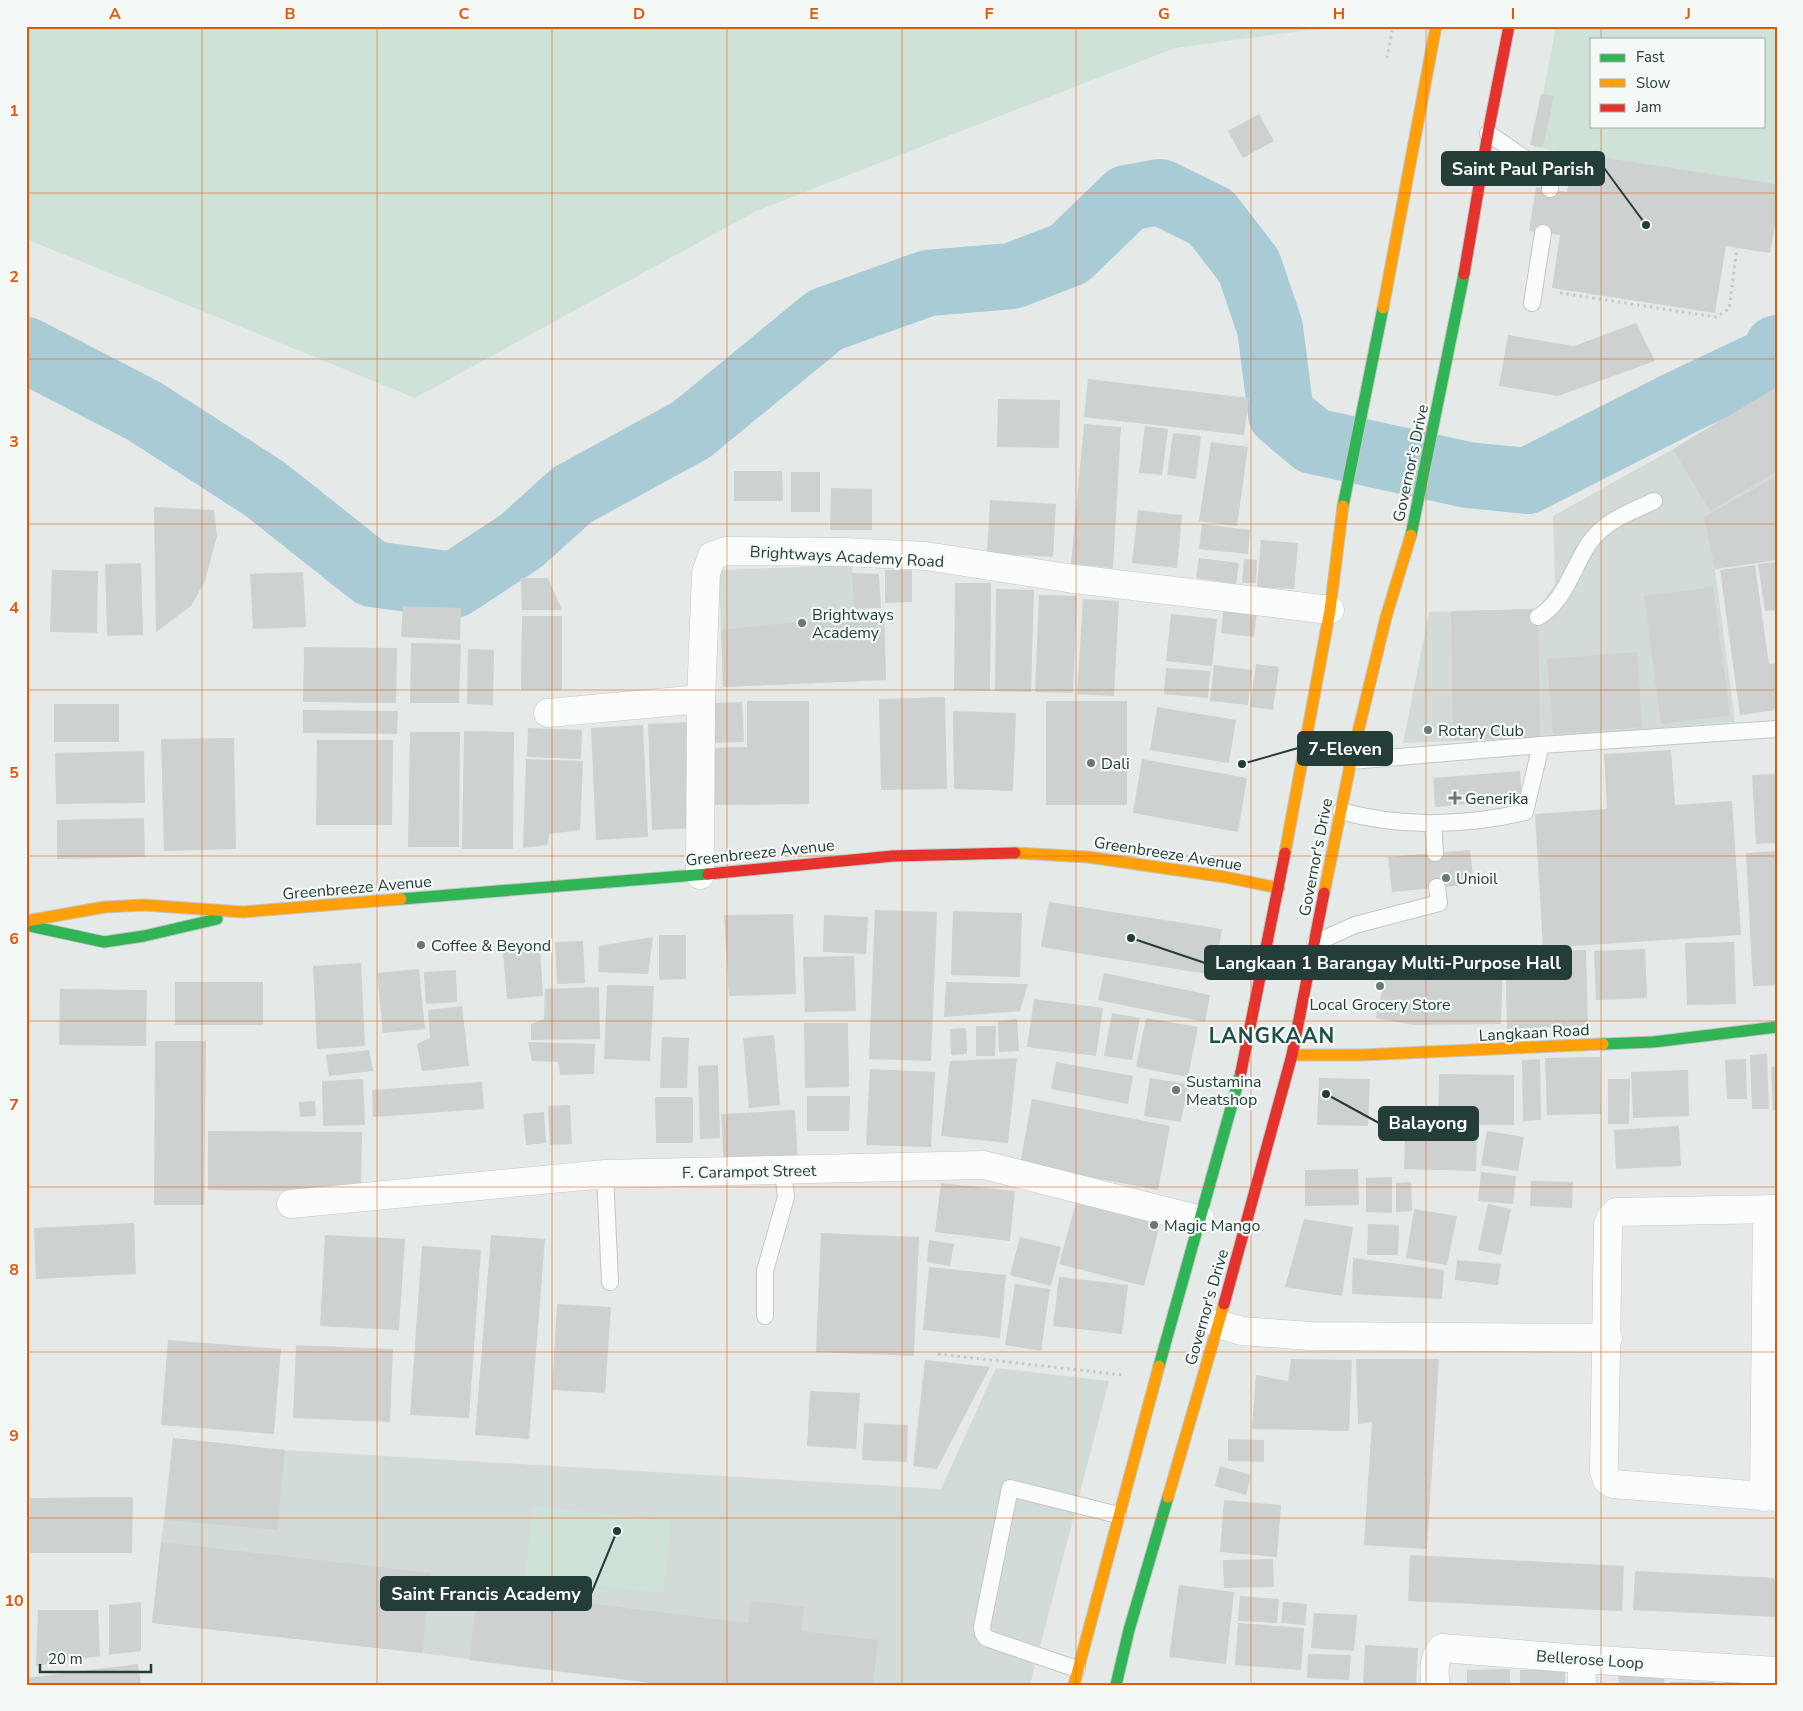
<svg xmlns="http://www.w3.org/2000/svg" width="1803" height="1711" viewBox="0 0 1803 1711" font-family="'Nunito Sans',sans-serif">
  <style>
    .built { fill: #d3dbd8 }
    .green { fill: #cfe2d7; fill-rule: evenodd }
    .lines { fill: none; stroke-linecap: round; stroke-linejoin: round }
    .river { stroke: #a8cbd6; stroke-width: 66 }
    .building { fill: #cdd1d0 }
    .lane-casing { stroke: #c2c7c5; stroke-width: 18 }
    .street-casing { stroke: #c2c7c5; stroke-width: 29 }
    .fast-casing { stroke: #c1c7c5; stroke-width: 13 }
    .slow-casing { stroke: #c1c7c5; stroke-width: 13 }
    .jam-casing { stroke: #c1c7c5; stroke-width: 13 }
    .path { stroke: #c2cac8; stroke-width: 3; stroke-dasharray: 2.5 4; stroke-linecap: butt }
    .lane { stroke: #fbfcfc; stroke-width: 16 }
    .street { stroke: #fbfcfc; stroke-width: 28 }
    .fast { stroke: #30b455; stroke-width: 11 }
    .slow { stroke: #ff9f0a; stroke-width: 11 }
    .jam { stroke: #e5322d; stroke-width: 11 }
    .grid { fill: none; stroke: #de580e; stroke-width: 1; stroke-opacity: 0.55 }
    .poi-dot { fill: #687a76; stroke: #f4f9f7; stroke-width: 2 }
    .labels { text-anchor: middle; stroke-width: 4.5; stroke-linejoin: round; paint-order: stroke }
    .street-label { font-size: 16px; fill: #243d39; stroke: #f4f9f7 }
    .poi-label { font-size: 16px; fill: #243d39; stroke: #f4f9f7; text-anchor: start }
    .district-label { font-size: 21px; font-weight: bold; letter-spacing: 1px; fill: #204e48; stroke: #f4f9f7 }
    .leader { fill: none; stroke: #243d39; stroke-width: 2 }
    .callout-dot { fill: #243d39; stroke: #f4f9f7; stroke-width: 2 }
    .callout { fill: #243d39; stroke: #243d39; stroke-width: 2 }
    .callout-label { font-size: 18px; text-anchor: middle; font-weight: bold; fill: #fff }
    .neatline { fill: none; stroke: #de580e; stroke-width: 2 }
    .grid-label { font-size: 16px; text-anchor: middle; font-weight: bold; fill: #de580e }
  </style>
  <rect width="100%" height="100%" fill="#e5eae8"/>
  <path class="built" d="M1777 387V560L1715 569 1735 722 1540 738 1403 743 1429 612 1538 609 1555 584 1553 516 1673 449Z
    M852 565 854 616H884L886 680 723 687 719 570Z
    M996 1368 1109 1381 1030 1685H668L422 1653 152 1623 173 1438 285 1450 941 1489Z"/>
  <path class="green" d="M26 26H1340L1175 48 756 211 415 398 26 239Z
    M1556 26H1777V184L1533 147ZM1592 39H1764V126H1592Z
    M533 1506 671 1521 663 1593 525 1578Z"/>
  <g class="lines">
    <path class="river" d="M26 350 144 411 265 489 372 574 454 585 521 541 572 495 691 430 825 320 928 283 1012 276 1069 254 1127 198 1160 192 1211 217 1249 266 1270 328 1281 414 1313 441 1468 475 1527 481 1680 403 1773 359 1777 348"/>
  </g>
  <path class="building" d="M1541 94 1554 96 1543 147 1530 145Z
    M1259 114 1274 141 1243 158 1228 131Z
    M1574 153 1777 184V214L1770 253 1726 246 1715 313 1552 288 1560 235 1529 231 1536 187 1567 192Z
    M1636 323 1655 361 1558 396 1499 386 1508 335 1574 346Z
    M1088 379 1249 398 1244 435 1084 417Z
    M1777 387V471L1710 511 1673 449Z
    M998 399 1060 400 1059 448 997 447Z
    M1084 424 1121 427 1113 568 1071 564Z
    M1145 426 1168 429 1162 475 1139 473Z
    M1173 433 1201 436 1196 479 1167 475Z
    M1211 442 1248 447 1237 526 1199 521Z
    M734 471H782L783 501H734Z
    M791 472H820V512H791Z
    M1777 476V560L1715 569 1704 517Z
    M831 488 872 489V530H830Z
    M990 500 1056 504 1053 557 987 553Z
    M154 507 214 510 217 536 205 581 191 606 156 632Z
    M1138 510 1182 515 1177 568 1132 563Z
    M1202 524 1250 530 1248 554 1199 549Z
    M1261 540 1298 543 1294 589 1257 587Z
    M1199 558 1239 563 1236 584 1196 578Z
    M1244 559 1257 560 1256 583H1242Z
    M1777 562V610L1765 611 1758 564Z
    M141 563 143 635 107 636 105 564Z
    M1755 565 1769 664 1777 663V710L1740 715 1720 570Z
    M52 570 98 571 97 633 50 632Z
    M885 570H912V602L885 603Z
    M303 572 306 627 253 629 250 574Z
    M852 573 879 574 881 608 854 609Z
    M521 578H548L562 610H522Z
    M955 583H991L990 691 954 690Z
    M1713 587 1730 715 1661 724 1644 596Z
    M996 589 1034 590 1031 692 995 691Z
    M1039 595 1077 596 1073 693 1035 692Z
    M1083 599 1119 601 1114 696 1077 694Z
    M403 606 461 608 460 640 401 637Z
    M1224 606 1257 609 1254 637 1221 633Z
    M1538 609 1540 738 1453 740 1451 611Z
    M1171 614 1217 619 1212 666 1166 661Z
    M522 616H562V690H521Z
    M854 616H884L886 680 723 687 721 630Z
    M411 643 461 644 459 703H410Z
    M304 647 397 648 396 703 303 702Z
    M468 649 494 650 493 705 467 704Z
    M1637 652 1642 727 1553 734 1547 659Z
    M1256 664 1279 667 1273 710 1250 707Z
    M1214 665 1252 670 1248 705 1210 701Z
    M1166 668 1210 671 1208 698 1164 694Z
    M945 697 947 789 881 790 879 699Z
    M747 701H809V804L714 805 713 748 747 747Z
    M1046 701H1127V805H1046Z
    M742 702 744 742 713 743 712 703Z
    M54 704H119V742H54Z
    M1157 707 1236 720 1229 763 1150 750Z
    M303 710 398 711 397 734 303 733Z
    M953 711 1016 713 1013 791 954 789Z
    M693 722 696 828 652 830 648 724Z
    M643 725 648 837 596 840 591 728Z
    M528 728 582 730 581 759 527 757Z
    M464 731 514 732 513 849H462Z
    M410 732H460L459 847H408Z
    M234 738 236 849 164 851 161 739Z
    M317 740H393L392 825H316Z
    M1671 750 1675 805 1732 801 1741 935 1543 948 1535 814 1607 809 1604 754Z
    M144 751 145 803 56 804 55 753Z
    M526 759 583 761 580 830 549 834 548 845 523 848Z
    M1142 759 1247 778 1238 832 1133 813Z
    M1520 771 1522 799 1435 807 1433 778Z
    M1777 774V843L1756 844 1752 775Z
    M144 818 145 857 57 859V820Z
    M1470 850 1474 884 1392 892 1388 857Z
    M1777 851V985L1753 986 1746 853Z
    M1049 902 1222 929 1214 975 1041 947Z
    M875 910 937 912 931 1061 869 1059Z
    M953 911 1022 913 1020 977 951 975Z
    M793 914 796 994 729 996 724 915Z
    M824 915 868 917 866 954 823 952Z
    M659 935H686V979L659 980Z
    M653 937 648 974 598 972 599 946Z
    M583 941 585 983 557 984 555 942Z
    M1734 942 1736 1004 1687 1005 1685 943Z
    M540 949 543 996 507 999 503 952Z
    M1645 949 1647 998 1596 1000 1594 951Z
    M1586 950 1588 1026 1507 1029 1505 953Z
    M854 956 856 1011 805 1012 803 957Z
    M361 963 365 1046 317 1049 313 966Z
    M1503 963 1501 1024 1413 1025 1376 1018 1388 964Z
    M419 969 425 1029 383 1033 377 973Z
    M456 970 457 1002 426 1004 424 972Z
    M1104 973 1210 995 1205 1022 1098 1000Z
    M175 982H263V1025H175Z
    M946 982 1028 984 1020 1011 944 1017Z
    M607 985 654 986 650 1061 604 1059Z
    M599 987 600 1039 531 1040V1024L544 1019 545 989Z
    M60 989 147 990 146 1046 59 1045Z
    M1034 999 1103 1008 1096 1056 1027 1047Z
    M462 1006 469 1066 422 1071 417 1044 430 1038 428 1010Z
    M1112 1013 1140 1018 1132 1060 1104 1056Z
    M1146 1018 1198 1027 1188 1077 1136 1067Z
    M1017 1019 1019 1051 999 1052 998 1021Z
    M804 1023H848L849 1087 805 1088Z
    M976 1026H996L995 1056H976Z
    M966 1028 967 1054 951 1055 950 1029Z
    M774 1035 780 1105 749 1108 743 1038Z
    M662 1037 689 1038 687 1088H660Z
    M155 1041H206L204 1205H154Z
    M528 1042 595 1044 594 1074 560 1075 558 1062 532 1061Z
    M369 1050 373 1071 329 1076 326 1055Z
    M1767 1054 1769 1109H1752L1750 1055Z
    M1600 1057 1601 1114 1547 1115 1545 1058Z
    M1017 1058 1008 1143 941 1136 950 1061Z
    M1540 1059 1541 1120 1523 1121 1522 1060Z
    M1746 1059 1747 1099H1727L1725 1060Z
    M1056 1062 1133 1076 1128 1104 1051 1089Z
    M718 1065 720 1138 700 1139 698 1066Z
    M1777 1066V1110H1773L1771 1067Z
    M870 1069 935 1072 931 1147 866 1145Z
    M1688 1070 1689 1116 1633 1118 1631 1072Z
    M1439 1074 1514 1075V1125L1438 1124Z
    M1150 1078 1188 1084 1181 1122 1144 1116Z
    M1319 1078 1370 1079 1368 1126 1317 1125Z
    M363 1079 365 1125 323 1126 322 1081Z
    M1608 1079H1630L1629 1124H1608Z
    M482 1082 484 1109 373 1117 372 1090Z
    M807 1096H850L849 1131H807Z
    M655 1097H693V1143H656Z
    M1032 1099 1170 1126 1158 1190 1020 1164Z
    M315 1101 316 1116 300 1117 299 1102Z
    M570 1105 572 1144 550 1145 548 1106Z
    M795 1110 798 1164 724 1168 721 1114Z
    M544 1112 546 1143 526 1145 523 1114Z
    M1679 1126 1681 1166 1616 1169 1614 1130Z
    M208 1131 362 1132 361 1192 208 1190Z
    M1487 1131 1524 1137 1518 1171 1481 1165Z
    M1405 1132 1477 1134 1476 1171 1404 1169Z
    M1358 1169 1359 1205 1305 1206V1170Z
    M1481 1172 1516 1176 1513 1204 1478 1201Z
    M1392 1177V1213L1366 1212V1178Z
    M1531 1181 1573 1182 1572 1208 1530 1206Z
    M1411 1182 1412 1211 1396 1212V1183Z
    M941 1183 1015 1191 1010 1241 935 1232Z
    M1078 1195 1162 1217 1144 1286 1059 1264Z
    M1488 1204 1511 1209 1501 1255 1478 1250Z
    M1414 1209 1457 1216 1447 1265 1406 1258Z
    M1304 1219 1353 1227 1342 1296 1285 1287Z
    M134 1223 136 1274 36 1279 34 1228Z
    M1368 1224 1399 1225 1398 1255H1367Z
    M821 1233 919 1237 914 1356 816 1352Z
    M325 1235 405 1239 399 1330 320 1326Z
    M491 1235 545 1239 529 1439 475 1435Z
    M1020 1237 1061 1247 1051 1286 1010 1275Z
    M929 1240 954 1244 950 1266 927 1262Z
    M422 1246 481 1250 469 1418 410 1415Z
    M1353 1258 1444 1270 1442 1299 1352 1294Z
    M1457 1260 1501 1264 1498 1285 1455 1280Z
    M929 1267 1006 1275 1000 1338 923 1330Z
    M1059 1277 1128 1285 1122 1334 1053 1326Z
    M1015 1284 1050 1289 1041 1351 1005 1345Z
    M557 1304 611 1307 605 1393 552 1390Z
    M168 1340 281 1349 274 1434 161 1425Z
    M296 1345 393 1349 390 1422 293 1418Z
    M1291 1359 1352 1360 1349 1431 1252 1429 1256 1375 1288 1381Z
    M1356 1359H1439L1427 1549 1364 1545 1372 1422 1358 1424Z
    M925 1360 990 1367 937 1469 913 1466Z
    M810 1391 860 1393 856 1449 807 1446Z
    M864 1423 908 1425 907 1462 862 1460Z
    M173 1438 285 1450 277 1530 165 1520Z
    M1228 1439 1264 1440V1462L1228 1461Z
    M1220 1466 1251 1475 1246 1495 1215 1486Z
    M133 1497 132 1553H30V1498Z
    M1224 1500 1281 1505 1277 1557 1220 1552Z
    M161 1542 431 1573 422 1653 152 1623Z
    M1410 1555 1624 1566 1622 1611 1408 1601Z
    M1273 1559 1274 1587 1224 1588 1223 1560Z
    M1635 1571 1777 1578V1617L1633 1610Z
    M1179 1585 1234 1592 1226 1664 1169 1657Z
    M478 1590 748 1623 751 1601 804 1607 801 1631 878 1640 873 1685H668L469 1660Z
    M1240 1596 1279 1599 1277 1623 1238 1621Z
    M141 1602V1651L109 1655V1605Z
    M1283 1602 1307 1604 1305 1625 1281 1623Z
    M38 1610H98L100 1656 36 1666Z
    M1314 1613 1357 1615 1354 1651 1311 1648Z
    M1238 1623 1304 1628 1301 1670 1235 1665Z
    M1365 1645 1418 1648 1416 1685H1363Z
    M1308 1654 1351 1655 1349 1680 1307 1678Z
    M138 1664 141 1685H26V1678Z
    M1510 1669V1685H1467V1670Z
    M1520 1670H1565V1685H1520Z
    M1664 1672V1685H1619L1618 1673Z
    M1670 1682H1713V1685H1670Z"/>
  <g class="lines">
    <defs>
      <path id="lane" d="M1488 133 1546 173 1550 180V189
        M1532 303 1543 233
        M1538 617C1565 602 1573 566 1590 542 1606 520 1631 512 1654 501
        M1351 761 1541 745 1777 729
        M1341 811C1400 828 1465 826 1525 812L1541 745
        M1433 823 1435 853
        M1315 943 1355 925 1439 903 1437 887
        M605 1174 610 1282
        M765 1316V1271L786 1197 783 1170
        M1077 1669 986 1638 983 1633 982 1627 1010 1488 1118 1515"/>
      <path id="street" d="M548 713 701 699
        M700 875 701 699 706 573 712 556 726 551 844 552 926 556 1067 578 1330 610
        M291 1204 605 1174 984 1165 1201 1220
        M1777 1209 1616 1212 1611 1217 1608 1225 1604 1471 1607 1480 1613 1484 1777 1497
        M1218 1324 1242 1331 1310 1336 1608 1338
        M1764 1497 1767 1209
        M1581 1659 1582 1685
        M1435 1685C1435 1671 1432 1659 1442 1648L1581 1659 1777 1671"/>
      <path id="fast" d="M1343 506 1383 308
        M1411 535 1464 274
        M401 899 708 874
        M30 926 104 942 144 936 217 919
        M1603 1044 1653 1042 1777 1027
        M1159 1366 1241 1072
        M1116 1685 1129 1630 1168 1497"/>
      <path id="slow" d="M1383 308 1436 26
        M1015 853 1088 857 1225 877 1279 888
        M1285 853 1330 610 1343 506
        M1324 893 1351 761 1386 617 1411 535
        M26 921 105 907 144 905 243 912 401 899
        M1292 1055H1361L1603 1044
        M1168 1497 1224 1304
        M1074 1685 1159 1366"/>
      <path id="jam" d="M1464 274 1488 133 1509 26
        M708 874 893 856 1015 853
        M1241 1072 1285 853
        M1224 1304 1292 1055 1324 893"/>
    </defs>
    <use href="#lane" class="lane-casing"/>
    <use href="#street" class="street-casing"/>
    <use href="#fast" class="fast-casing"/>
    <use href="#slow" class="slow-casing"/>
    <use href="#jam" class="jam-casing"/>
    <path class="path" d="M1387 58 1393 26
      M1560 293 1716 317 1729 309 1737 248
      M938 1354 1123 1375"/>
    <use href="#lane" class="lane"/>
    <use href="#street" class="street"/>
    <use href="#fast" class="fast"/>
    <use href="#slow" class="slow"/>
    <use href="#jam" class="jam"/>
  </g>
  <path class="grid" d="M202 26V1685M377 26V1685M552 26V1685M727 26V1685M902 26V1685M1076 26V1685M1251 26V1685M1426 26V1685M1601 26V39M1601 126V1685M26 193H1777M26 359H1777M26 524H1777M26 690H1777M26 856H1777M26 1021H1777M26 1187H1777M26 1352H1777M26 1518H1777"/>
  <g class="poi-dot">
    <circle cx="802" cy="623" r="5"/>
    <circle cx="1428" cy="730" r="5"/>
    <circle cx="1091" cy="763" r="5"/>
    <path d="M1452.5 790.5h5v5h5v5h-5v5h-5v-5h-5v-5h5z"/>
    <circle cx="1446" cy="878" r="5"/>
    <circle cx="421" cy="945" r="5"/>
    <circle cx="1380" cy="986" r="5"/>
    <circle cx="1176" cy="1090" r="5"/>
    <circle cx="1154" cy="1225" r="5"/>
  </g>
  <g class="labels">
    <g class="street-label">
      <text transform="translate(1410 463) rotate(-78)" y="6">Governor's Drive</text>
      <text transform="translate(847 556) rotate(3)" y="6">Brightways Academy Road</text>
      <text transform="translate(760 852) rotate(-6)" y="6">Greenbreeze Avenue</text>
      <text transform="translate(1168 853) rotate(9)" y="6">Greenbreeze Avenue</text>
      <text transform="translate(1315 857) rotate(-79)" y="6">Governor's Drive</text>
      <text transform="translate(357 887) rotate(-5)" y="6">Greenbreeze Avenue</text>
      <text transform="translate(1534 1032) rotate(-3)" y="6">Langkaan Road</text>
      <text transform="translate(749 1171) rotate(-1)" y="6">F. Carampot Street</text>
      <text transform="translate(1206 1307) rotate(-74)" y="6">Governor's Drive</text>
      <text transform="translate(1590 1659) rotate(4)" y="6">Bellerose Loop</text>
    </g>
    <g class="poi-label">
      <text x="812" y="620">Brightways<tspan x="812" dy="18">Academy</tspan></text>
      <text x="1438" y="736">Rotary Club</text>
      <text x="1101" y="769">Dali</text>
      <text x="1465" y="804">Generika</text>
      <text x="1456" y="884">Unioil</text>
      <text x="431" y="951">Coffee &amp; Beyond</text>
      <text x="1380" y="1010" text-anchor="middle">Local Grocery Store</text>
      <text x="1186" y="1087">Sustamina<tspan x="1186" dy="18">Meatshop</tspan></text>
      <text x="1164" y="1231">Magic Mango</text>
    </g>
    <g class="district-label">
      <text x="1272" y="1043">LANGKAAN</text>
    </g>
  </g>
  <path class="leader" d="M1646 225L1604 168M1242 764L1298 748M1131 938L1205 963M1326 1094L1379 1123M617 1531L591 1594"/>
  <g class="callout-dot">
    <circle cx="1646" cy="225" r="5"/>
    <circle cx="1242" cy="764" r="5"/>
    <circle cx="1131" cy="938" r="5"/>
    <circle cx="1326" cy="1094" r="5"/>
    <circle cx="617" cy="1531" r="5"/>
  </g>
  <g class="callout">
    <rect x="1442" y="152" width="162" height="33" rx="5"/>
    <rect x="1298" y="732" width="94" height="33" rx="5"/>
    <rect x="1205" y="946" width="366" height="33" rx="5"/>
    <rect x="1379" y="1107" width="99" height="33" rx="5"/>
    <rect x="381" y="1577" width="210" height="33" rx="5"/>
  </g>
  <g class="callout-label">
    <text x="1523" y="175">Saint Paul Parish</text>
    <text x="1345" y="755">7-Eleven</text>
    <text x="1388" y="969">Langkaan 1 Barangay Multi-Purpose Hall</text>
    <text x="1428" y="1129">Balayong</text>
    <text x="486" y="1600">Saint Francis Academy</text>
  </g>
  <rect width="1803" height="1711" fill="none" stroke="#f4f9f7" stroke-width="55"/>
  <rect x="1590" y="38" width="175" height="90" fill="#f4f9f7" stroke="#a1aeab"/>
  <rect x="1600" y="54" width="25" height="8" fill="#30b455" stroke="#a1aeab"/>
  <text x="1636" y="62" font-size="15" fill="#243d39">Fast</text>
  <rect x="1600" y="79" width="25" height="8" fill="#ff9f0a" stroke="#a1aeab"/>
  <text x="1636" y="88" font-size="15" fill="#243d39">Slow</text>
  <rect x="1600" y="104" width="25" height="8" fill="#e5322d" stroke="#a1aeab"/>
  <text x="1636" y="112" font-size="15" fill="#243d39">Jam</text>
  <path d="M40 1664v8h111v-8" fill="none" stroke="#243d39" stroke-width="2.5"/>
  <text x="48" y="1664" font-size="15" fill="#243d39" stroke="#f4f9f7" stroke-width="4" paint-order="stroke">20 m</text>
  <rect x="28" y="28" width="1748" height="1656" class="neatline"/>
  <g class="grid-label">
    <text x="115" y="19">A</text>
    <text x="290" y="19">B</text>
    <text x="464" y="19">C</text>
    <text x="639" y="19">D</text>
    <text x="814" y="19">E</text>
    <text x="989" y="19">F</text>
    <text x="1164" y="19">G</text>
    <text x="1339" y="19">H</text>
    <text x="1513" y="19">I</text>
    <text x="1688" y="19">J</text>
    <text x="14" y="116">1</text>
    <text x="14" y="282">2</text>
    <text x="14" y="447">3</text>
    <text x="14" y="613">4</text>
    <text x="14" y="778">5</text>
    <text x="14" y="944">6</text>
    <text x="14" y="1110">7</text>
    <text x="14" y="1275">8</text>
    <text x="14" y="1441">9</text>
    <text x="14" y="1606">10</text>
  </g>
</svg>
